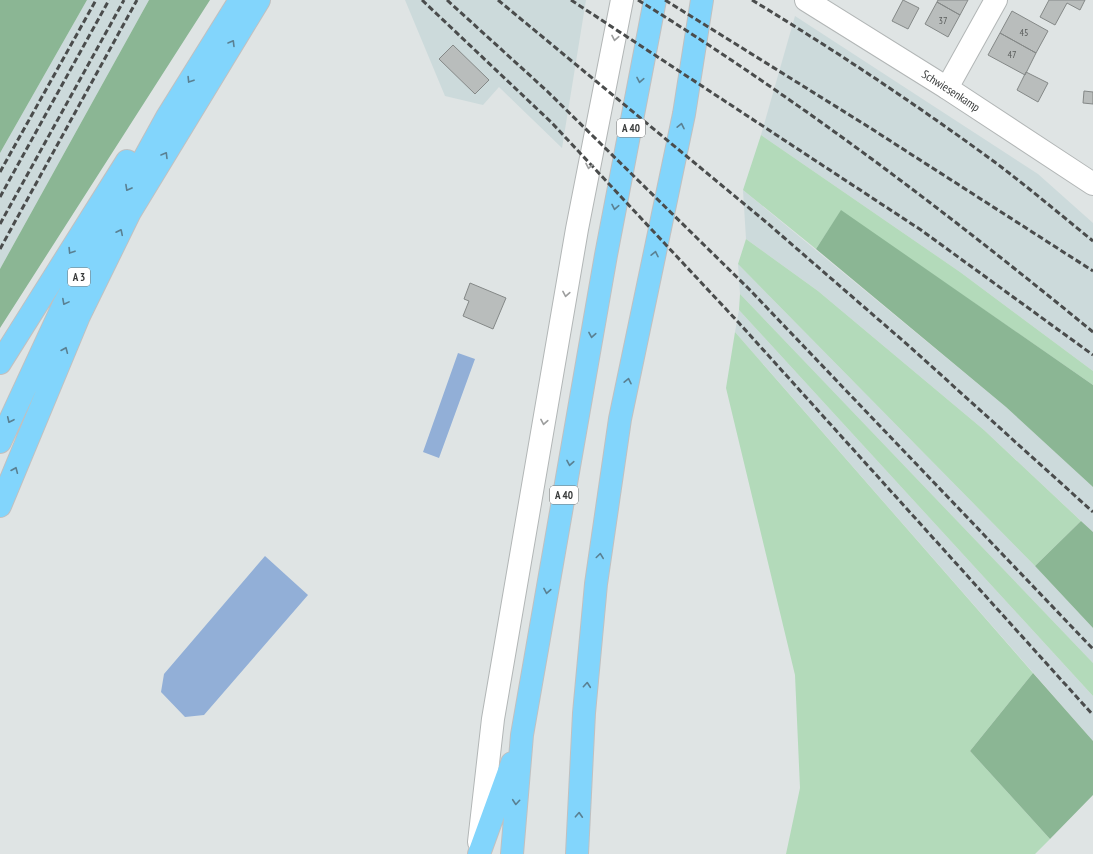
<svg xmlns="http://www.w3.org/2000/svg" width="1093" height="854" viewBox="0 0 1093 854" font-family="'PT Sans Narrow',sans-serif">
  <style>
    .built { fill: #ccdadb }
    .green { fill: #b3daba }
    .forest { fill: #8bb694 }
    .water { fill: #92afd7 }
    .building { fill: #b9bdbc; stroke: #848887 }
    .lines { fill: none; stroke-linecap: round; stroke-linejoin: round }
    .minor-casing { stroke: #b2b6b6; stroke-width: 24 }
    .highway-casing { stroke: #c0c0c0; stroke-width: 24 }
    .minor { stroke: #fff; stroke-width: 22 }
    .highway { stroke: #82d5fc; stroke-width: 22 }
    .rail { stroke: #4a4c4c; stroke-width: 3; stroke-dasharray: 6 3; stroke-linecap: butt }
    .oneway { stroke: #9c9d9d }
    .oneway2 { stroke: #5a8092 }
    .labels { text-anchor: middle; stroke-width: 4; stroke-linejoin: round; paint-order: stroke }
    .number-label { font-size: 10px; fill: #595c5b }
    .shield { fill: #fff; stroke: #747676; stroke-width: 1 }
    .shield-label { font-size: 11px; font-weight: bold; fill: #393b3b }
    .street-label { font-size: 12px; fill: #393b3b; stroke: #fff }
  </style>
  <rect width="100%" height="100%" fill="#dfe4e4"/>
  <path class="built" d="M87 0H149L0 269V153Z
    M405 0H586L562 148 499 87 483 105 445 96Z
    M795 16 1038 174 1093 223V371L960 272 761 135Z
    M743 190 1006 407 1093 487V532L984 430 818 291 746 239Z
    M738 264 1035 566 1093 628V663L740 294Z
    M739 310 1093 696V741L735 332Z"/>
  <path class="green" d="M761 135 960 272 1093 371V385L841 211 816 249 743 190Z
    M746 239 818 291 984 430 1081 521 1035 566 738 264Z
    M740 294 1093 663V696L739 310Z
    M735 332 1033 673 970 751 1050 839 1035 854H786L800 788 795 675 726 388Z"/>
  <path class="forest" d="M0 0H87L0 153Z
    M149 0H210L0 328V269Z
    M841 210 1093 385V487L1006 407 816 249Z
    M1081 521 1093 532V628L1035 566Z
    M1033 673 1093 741V795L1050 839 970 751Z"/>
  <path class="water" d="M458 353 475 359 439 458 423 452Z
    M265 556 308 595 204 715 185 717 161 692 164 674Z"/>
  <path class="building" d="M903 0 919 8 908 29 892 21Z
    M938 0H968L960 15 937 2Z
    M1049 0H1085L1080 10 1067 3 1055 25 1040 17Z
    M937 2 960 15 948 37 925 24Z
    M1012 11 1048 31 1036 53 1000 33Z
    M1000 33 1036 53 1025 75 988 55Z
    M453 45 489 80 475 94 439 59Z
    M1026 72 1048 83 1038 102 1017 90Z
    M1084 91 1093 92V104L1083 103Z
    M470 283 506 298 493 329 463 316 469 301 464 299Z"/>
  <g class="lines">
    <defs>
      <g id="minor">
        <path id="s1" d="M806 0 947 88 1093 184"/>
        <path d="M947 88 996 0"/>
        <path d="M479 842 493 719 577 229 622 0"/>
      </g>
      <path id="highway" d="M0 363 127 161
        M0 442 64 304 167 117 240 0
        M0 506 79 316 130 212 259 0
        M479 854 512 763
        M512 854 522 735 606 255 655 0
        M577 854 584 713 596 584 620 419 684 114 702 0"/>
    </defs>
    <use href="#minor" class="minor-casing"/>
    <use href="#highway" class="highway-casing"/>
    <use href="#minor" class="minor"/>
    <use href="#highway" class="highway"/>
    <path class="rail" d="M422 0 552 123 739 323 1093 715
      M447 0 547 91 749 289 1093 649
      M498 0 766 222 909 346 1093 512
      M571 0 921 230 1093 355
      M638 0C798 99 948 213 1093 332
      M665 0 864 124 1093 271
      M752 0C836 51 917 105 996 163 1029 188 1061 215 1093 241
      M0 172 96 0
      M0 197 109 0
      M0 224 124 0
      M0 249 137 0"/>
  </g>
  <defs><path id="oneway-chevron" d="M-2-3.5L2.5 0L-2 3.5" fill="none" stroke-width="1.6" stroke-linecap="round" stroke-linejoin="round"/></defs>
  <g class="oneway">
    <use href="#oneway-chevron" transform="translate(615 38) rotate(101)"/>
    <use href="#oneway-chevron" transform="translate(589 166) rotate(101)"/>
    <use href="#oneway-chevron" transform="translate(566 294) rotate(100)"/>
    <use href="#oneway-chevron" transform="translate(544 422) rotate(100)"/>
  </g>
  <g class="oneway2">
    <use href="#oneway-chevron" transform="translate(232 43) rotate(-59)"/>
    <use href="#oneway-chevron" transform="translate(190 80) rotate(122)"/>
    <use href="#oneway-chevron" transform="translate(640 80) rotate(101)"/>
    <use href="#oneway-chevron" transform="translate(681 126) rotate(-78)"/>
    <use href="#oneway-chevron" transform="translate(165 155) rotate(-59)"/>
    <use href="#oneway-chevron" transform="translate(128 188) rotate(119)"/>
    <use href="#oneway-chevron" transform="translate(615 207) rotate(101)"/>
    <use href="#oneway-chevron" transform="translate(120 232) rotate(-64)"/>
    <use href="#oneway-chevron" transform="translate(71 251) rotate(122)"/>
    <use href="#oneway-chevron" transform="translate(655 254) rotate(-78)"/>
    <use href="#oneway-chevron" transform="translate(65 302) rotate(118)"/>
    <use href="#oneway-chevron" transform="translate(592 335) rotate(100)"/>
    <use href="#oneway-chevron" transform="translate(65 350) rotate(-67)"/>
    <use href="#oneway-chevron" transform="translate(628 381) rotate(-78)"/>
    <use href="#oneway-chevron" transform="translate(10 420) rotate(115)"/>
    <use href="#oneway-chevron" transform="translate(570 463) rotate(100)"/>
    <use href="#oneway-chevron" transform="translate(15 470) rotate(-67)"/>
    <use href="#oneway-chevron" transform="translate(600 556) rotate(-82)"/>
    <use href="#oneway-chevron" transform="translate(547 591) rotate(100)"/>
    <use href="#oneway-chevron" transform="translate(587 685) rotate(-85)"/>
    <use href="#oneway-chevron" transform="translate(516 802) rotate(95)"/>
    <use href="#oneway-chevron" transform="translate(579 815) rotate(-87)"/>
  </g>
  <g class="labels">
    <g class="number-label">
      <text x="943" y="24">37</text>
      <text x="1024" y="36">45</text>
      <text x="1012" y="58">47</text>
    </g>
    <g class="shield">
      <rect x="617" y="119" width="28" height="18" rx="3"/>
      <rect x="68" y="268" width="22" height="18" rx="3"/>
      <rect x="550" y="486" width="28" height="18" rx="3"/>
    </g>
    <g class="shield-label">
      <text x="631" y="132">A 40</text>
      <text x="79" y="281">A 3</text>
      <text x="564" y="499">A 40</text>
    </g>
    <g class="street-label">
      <text dy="4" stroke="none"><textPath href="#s1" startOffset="171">Schwiesenkamp</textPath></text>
    </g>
  </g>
</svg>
